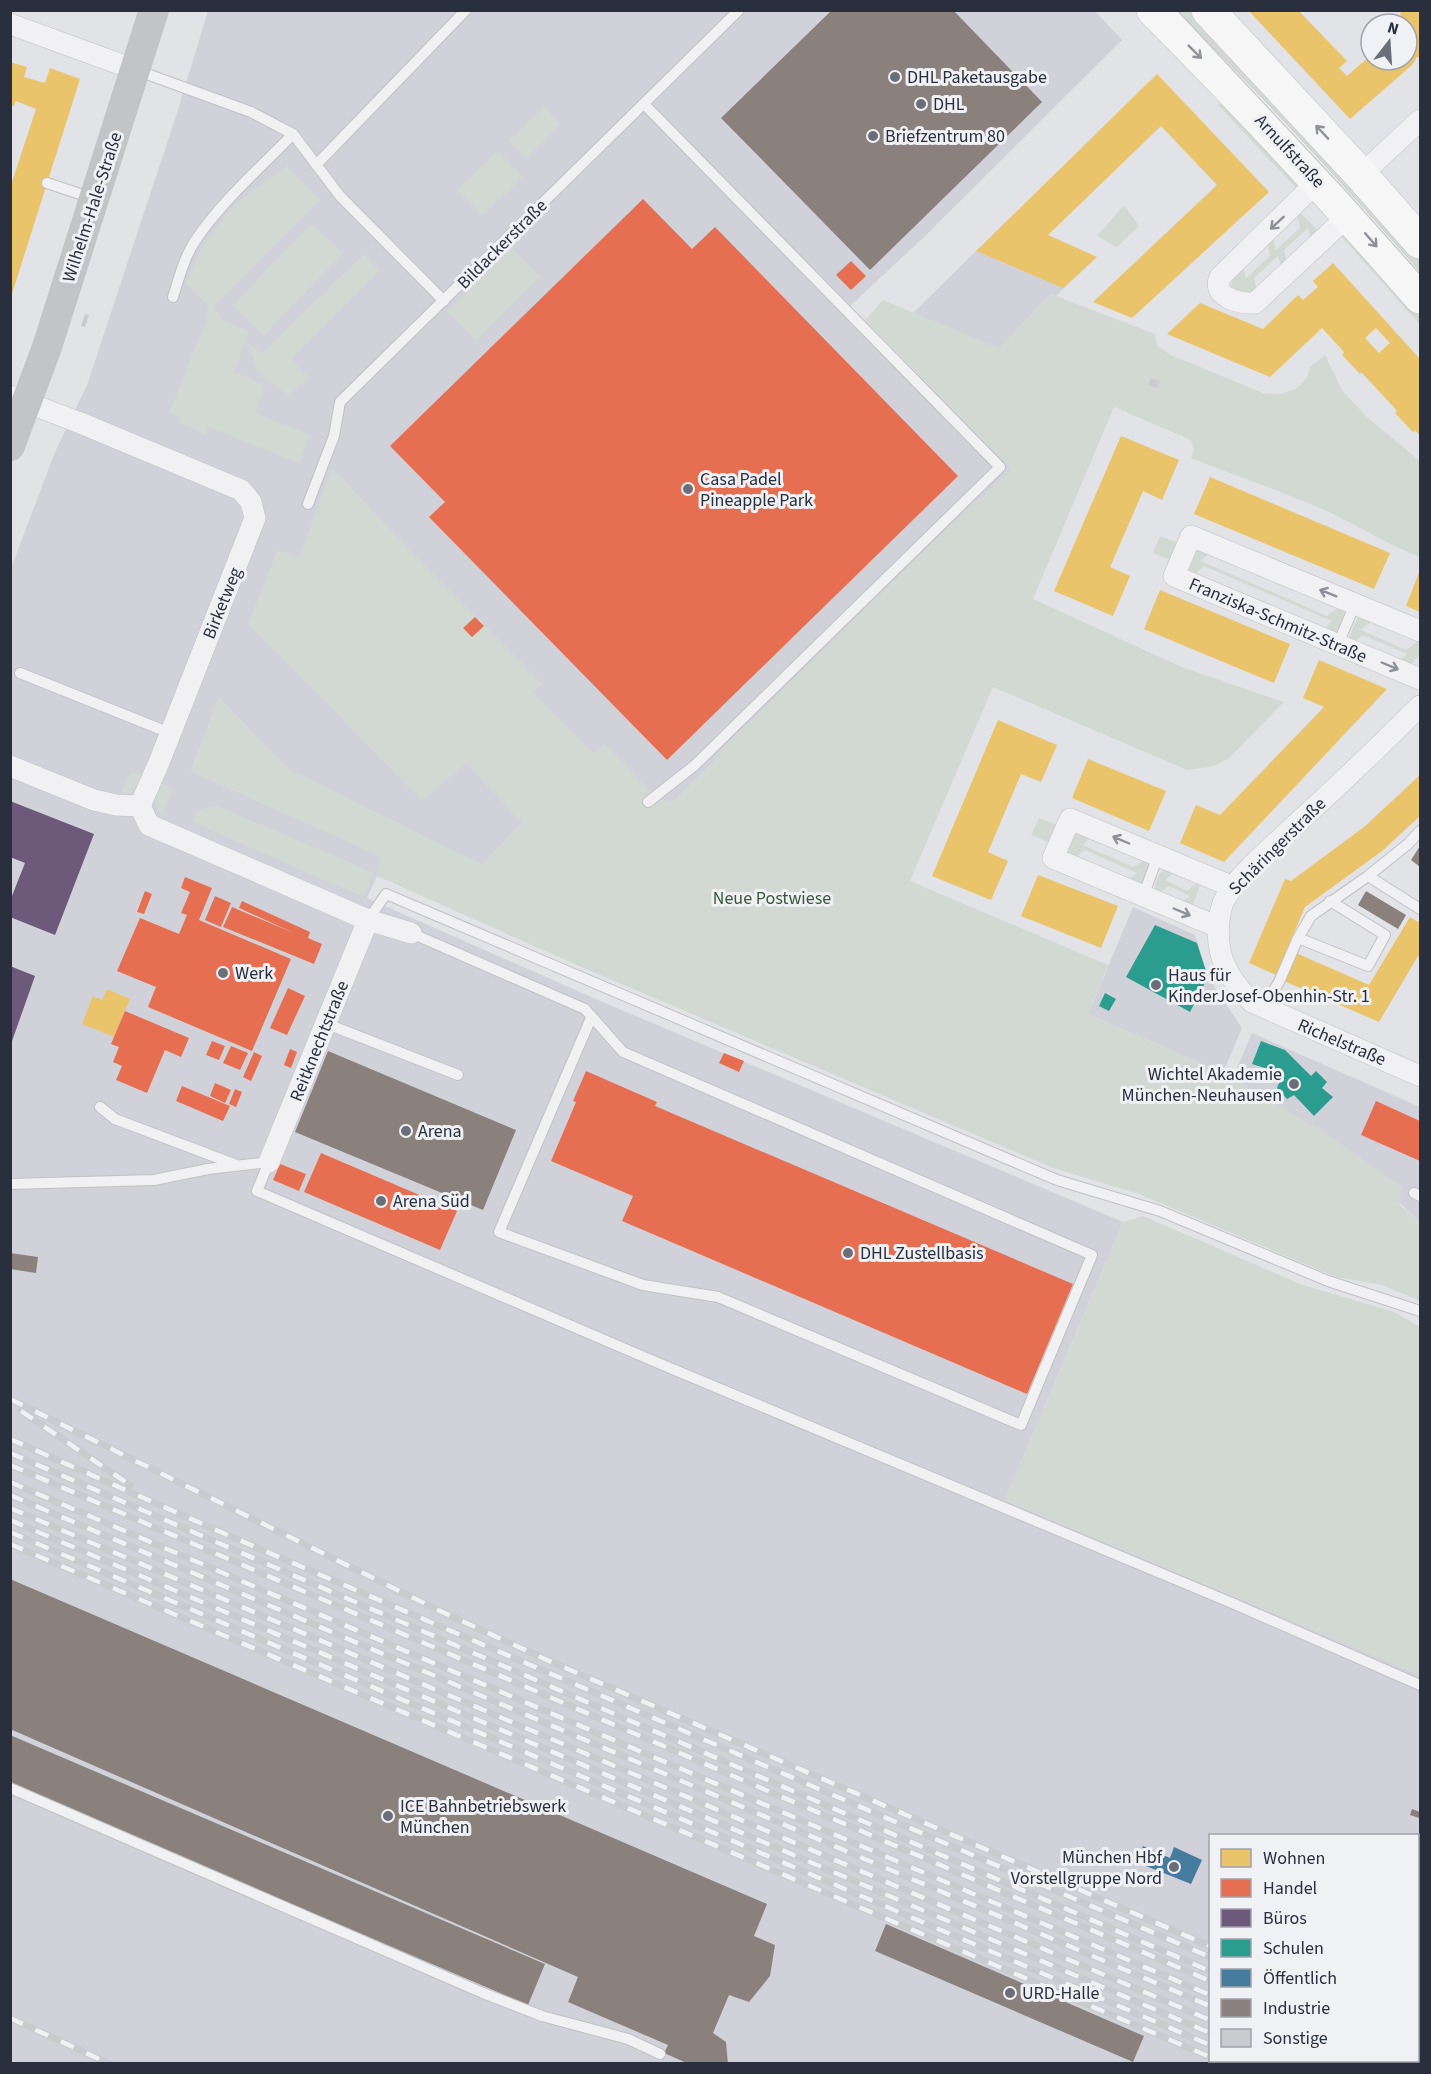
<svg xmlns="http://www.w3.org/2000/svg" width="1431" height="2074" viewBox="0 0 1431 2074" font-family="'Source Sans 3',sans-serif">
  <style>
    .built { fill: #d1d2d9; fill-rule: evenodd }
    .green { fill: #d2d9d2 }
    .homes { fill: #e9c46a; fill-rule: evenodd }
    .shops { fill: #e76f51 }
    .offices { fill: #6d597a }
    .schools { fill: #2a9d8f }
    .public { fill: #457b9d }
    .industry { fill: #8a817c }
    .building { fill: #cacbce }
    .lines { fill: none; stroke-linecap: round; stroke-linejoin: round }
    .lane-casing { stroke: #c0c1c4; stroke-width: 12 }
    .street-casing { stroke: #c0c1c4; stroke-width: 22 }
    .primary-casing { stroke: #bfc0c3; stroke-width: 34 }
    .lane { stroke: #f1f1f3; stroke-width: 10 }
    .street { stroke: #f1f1f3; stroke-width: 21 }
    .secondary { stroke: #c3c4c8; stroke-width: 30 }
    .primary { stroke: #f6f6f6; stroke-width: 33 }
    .tram { stroke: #cacbce; stroke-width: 1.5 }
    .rail-casing { stroke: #cacbce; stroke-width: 7 }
    .rail { stroke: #f0f1f5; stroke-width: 4.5; stroke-dasharray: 14; stroke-linecap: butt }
    .oneway { stroke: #90929a }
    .oneway2 { stroke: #8e9098 }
    .poi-dot { fill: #6a6e78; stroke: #f0f1f5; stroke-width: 2 }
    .labels { text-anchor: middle; stroke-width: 6; stroke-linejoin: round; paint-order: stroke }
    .poi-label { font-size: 18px; fill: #2a2f3d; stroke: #f0f1f5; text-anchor: start }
    .street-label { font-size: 18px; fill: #2a2f3d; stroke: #f0f1f5 }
    .park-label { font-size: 18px; fill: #3a5839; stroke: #f0f1f5 }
  </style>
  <rect width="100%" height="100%" fill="#e2e3e6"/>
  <path class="built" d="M208 11H1095L1122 40 924 237 850 306 1012 469 847 628 666 809 482 865 289 770 219 698 191 771 381 856 377 876 367 898 591 997 1123 1222 1005 1500 1420 1675V2063L11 2064V568L55 452 87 385 177 113ZM1210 1836H1418V2060H1210Z
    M1048 235 1097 257 1056 296 1051 294 999 349 913 313 976 251 1016 268Z
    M1133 907 1195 935 1208 977 1242 1028 1223 1073 1088 1014Z
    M1252 1033 1420 1107V1222L1326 1134 1232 1079Z"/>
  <path class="green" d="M1166 11H1194L1420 254V281Z
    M1217 104 1226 105 1298 172V190Z
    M544 107 561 124 526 158 509 141Z
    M498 151 523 177 483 215 458 190Z
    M287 166 320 200 214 306 222 320 249 331 234 372 265 385 255 413 310 435 299 463 209 427 205 434 179 423 181 418 169 413 206 322 207 305 186 283 205 241 236 203Z
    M1124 205 1139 226 1117 247 1097 236Z
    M1299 211 1320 233 1311 241 1308 228 1284 250 1287 264 1282 269 1278 256 1254 278 1257 292 1253 296 1232 290C1229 278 1236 273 1242 264L1246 278 1270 256 1267 242 1272 236 1276 250 1300 228 1297 214Z
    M312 224 343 253 264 335 233 305Z
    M1345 234 1358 246 1420 315V325L1341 236Z
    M511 248 540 277 476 341 447 312Z
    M364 254 379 271 291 359 309 378 288 395 258 373 248 343 262 354Z
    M1051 294 1155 334 1157 346 1171 355 1263 393 1281 394 1297 388 1307 378 1310 367 1325 355 1342 390 1366 416 1420 461V557C1390 546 1363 528 1333 514 1287 493 1239 477 1191 458L1194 450 1191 440 1114 407 1033 599 1184 668 1284 702 1228 759 1211 767 1187 770 993 687 910 881 1108 965 1088 1014 1223 1073 1326 1134 1403 1187 1399 1204 1420 1222V1301L1382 1285 1336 1277 1139 1194 1053 1168 572 963 377 876 380 856 191 771 219 698 289 770 482 864 522 823 466 763 422 801 248 623 278 550 299 558 332 468 399 539 539 680 542 683 533 693 594 754 605 744 657 798 673 802 715 760 716 755 976 500 985 495 1012 469 865 320 883 300 999 348Z
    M1160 536 1178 543 1171 560 1153 553Z
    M1194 549 1211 551 1201 561 1327 616 1339 607 1346 609 1335 636 1322 631 1332 621 1204 566 1194 575 1188 571 1186 560Z
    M1360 616 1372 621 1361 630 1406 650 1418 641 1420 642V654L1408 668 1397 663 1407 654 1363 635 1352 644 1348 640 1357 618Z
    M134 772 143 776C138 788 134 795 121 795L129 775Z
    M161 783 170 787 172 791 162 816C153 805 156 796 161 783Z
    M217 806 374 873 363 897 193 822 197 810Z
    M1039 818 1057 825 1050 843 1031 835Z
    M1073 831 1093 836 1082 845 1134 867 1146 859 1150 863 1141 884 1126 882 1137 873 1085 850 1073 859 1067 857 1066 840Z
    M1164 869 1176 871 1165 880 1187 891 1199 881 1201 883 1191 910 1179 905 1190 896 1169 886 1156 895C1153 887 1157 875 1164 869Z
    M1143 1216 1300 1284 1394 1312 1420 1327V1675L1005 1500 1123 1222Z"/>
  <path class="homes" d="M1248 10H1298L1347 61 1339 68 1347 76 1371 55V60H1407V24H1399L1401 10H1420V58L1417 57 1412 65 1350 119Z
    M10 62 27 67 24 77 45 83 50 68 80 79 11 297 10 188 36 109 16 101 14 106 10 105Z
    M1157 74 1269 192 1132 318 1093 302 1217 185 1161 126 1048 235 1097 257 1063 288 976 251Z
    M1333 263 1420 359V395L1419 397 1420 399V436L1415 430 1413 432 1395 413 1397 411 1390 403 1361 372 1360 374 1342 355 1344 352 1322 328 1270 377 1167 334 1200 303 1263 329 1298 295 1303 300 1318 287 1313 281ZM1376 328 1390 343 1379 353 1365 338Z
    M1121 436 1179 460 1162 500 1143 491 1111 565 1110 567 1130 576 1113 616 1054 591Z
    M1210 477 1390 553 1374 589 1194 514Z
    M1420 570V612L1406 606Z
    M1160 590 1290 644 1274 683 1144 629Z
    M1319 660 1387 689 1224 862 1180 843 1196 805 1220 815 1324 707 1303 698Z
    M998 720 1057 745 1041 782 1021 774 988 852 1008 861 991 900 932 876Z
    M1088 759 1166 791 1149 831 1072 798Z
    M1420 775V816L1382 851 1305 907 1276 975 1249 963 1285 879 1291 881 1364 827Z
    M1038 875 1118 906 1101 948 1021 916Z
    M1410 917 1420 923V958L1418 956 1379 1022 1284 981 1296 953 1369 985Z
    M107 989 130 999 114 1037 82 1024 93 996 102 1000Z"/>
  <path class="shops" d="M643 199 692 249 715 227 958 476 667 760 429 517 445 502 390 446Z
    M851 261 866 276 851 290 836 275Z
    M475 617 484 626 472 637 463 628Z
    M185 877 212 888 199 920 291 959 252 1051 148 1007 156 987 117 971 140 918 179 934 187 915 181 913 190 892 181 888Z
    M145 891 152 894 144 914 137 912Z
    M215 896 231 903 221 927 205 920Z
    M242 901 310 932 308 938 322 944 314 964 223 927 232 907 296 934 239 908Z
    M288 988 305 996 287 1035 270 1028Z
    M125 1011 189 1038 181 1057 165 1050 147 1093 116 1080 122 1066 113 1062 119 1047 111 1044Z
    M212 1041 225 1046 219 1060 206 1055Z
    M231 1046 248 1053 240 1070 223 1063Z
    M290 1049 297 1052 291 1068 284 1065Z
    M254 1052 262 1056 251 1081 243 1077Z
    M724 1053 744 1061 739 1072 719 1063Z
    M586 1071 657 1102 655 1106 1073 1284 1027 1394 622 1221 633 1196 551 1161 576 1102 573 1101Z
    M215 1083 231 1090 225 1103 210 1096Z
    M182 1086 230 1106 223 1121 176 1101Z
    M235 1089 242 1092 236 1107 229 1104Z
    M1376 1101 1420 1121V1161L1361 1135Z
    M321 1153 457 1211 440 1250 304 1192Z
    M280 1164 306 1174 299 1191 273 1180Z"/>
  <path class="offices" d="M10 801 94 834 55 935 10 917V901L25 863 10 857Z
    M10 966 35 976 11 1044H10Z"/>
  <path class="schools" d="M1155 925 1197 943 1208 977 1190 1012 1126 977Z
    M1105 993 1116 999 1109 1011 1099 1006Z
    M1261 1041 1285 1050 1311 1076 1316 1071 1327 1082 1322 1088 1333 1097 1314 1116 1294 1095 1287 1099 1277 1088 1280 1081 1268 1069 1252 1064Z"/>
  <path class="public" d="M1143 1846 1170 1858 1174 1847 1202 1860 1191 1884 1136 1862Z"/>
  <path class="industry" d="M832 10H953L1042 102 870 270 721 118Z
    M1420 846V867L1411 860Z
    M1366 891 1406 915 1398 929 1358 905Z
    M328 1051 516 1130 483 1210 295 1132Z
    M10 1253 38 1257 36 1273 10 1269Z
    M10 1579 767 1904 754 1936 775 1945 770 1976 749 2002 729 1995 713 2033 726 2042 728 2064H689L664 2053 668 2045 568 2002 578 1977 10 1729Z
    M10 1735 545 1964 528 2005 10 1784Z
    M1412 1809 1420 1812 1419 1818 1410 1815Z
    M886 1924 1144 2036 1133 2062 875 1951Z"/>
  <path class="building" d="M85 314 89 315 85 327 81 326Z
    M1151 378 1160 381 1157 388 1148 385Z"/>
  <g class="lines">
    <defs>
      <path id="lane" d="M136 70 251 112 293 134 340 196 444 301
        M644 104 1000 467 695 765 648 802
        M316 165 466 10
        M47 183 92 198
        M173 297C179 278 184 258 195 241 219 204 261 167 293 134
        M308 504 334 436 340 402 739 10
        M1338 644 1355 604
        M20 673 170 733
        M1420 831 1408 844 1368 876 1420 909
        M1143 896 1158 856
        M368 920 386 894 1057 1180 1160 1211 1328 1281 1420 1311
        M411 933 585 1009 623 1052 1092 1255 1021 1425 718 1297 643 1285 499 1232 591 1018
        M1298 938 1368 966 1385 935 1330 901
        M1263 1008 1279 982 1298 938 1311 916 1368 876
        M327 1024 458 1075
        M100 1107 115 1119 234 1164
        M269 1162 257 1191 651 1360 1232 1603 1420 1685
        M10 1184 154 1180 208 1169 269 1162
        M1414 1193 1420 1196
        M10 1788 483 1993 542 2016 628 2039 660 2054
        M1418 1905 1420 1906"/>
      <path id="street" d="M10 24 136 70
        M1361 175 1420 120
        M1318 181 1220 277C1211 297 1239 304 1255 303L1349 215
        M10 396 83 424 241 490 251 502 255 518 160 760 140 806 116 805 94 800 10 766
        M1420 631 1191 536 1174 576 1420 679
        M1420 706C1379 747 1337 787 1294 826 1274 846 1238 874 1225 899 1221 905 1220 914 1219 921 1215 955 1228 979 1252 1002L1420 1076
        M140 806 149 825 368 920 411 933
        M1218 927 1053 858 1070 819 1233 887
        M269 1162 368 920"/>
      <path id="primary" d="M1153 10C1246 103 1334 198 1420 297
        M1208 10 1361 175 1420 242"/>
    </defs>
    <use href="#lane" class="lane-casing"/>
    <use href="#street" class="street-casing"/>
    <use href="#primary" class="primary-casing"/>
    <use href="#lane" class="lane"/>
    <use href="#street" class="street"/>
    <path class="secondary" d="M10 446 47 347 154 10"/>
    <use href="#primary" class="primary"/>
    <path class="tram" d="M1177 10 1345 190 1420 274"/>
    <defs>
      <path id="rail" d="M10 1399 438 1610 547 1660 1210 1946
        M21 1411 130 1485
        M10 1439 223 1533 1210 1957
        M10 1453 1210 1971
        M10 1465 1210 1981
        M10 1482 1210 1995
        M10 1495 1210 2006
        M10 1508 1210 2020
        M10 1520 1210 2033
        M10 1532 1210 2045
        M10 1544 1210 2057
        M10 2018 110 2064
        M1418 2035 1420 2036
        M1418 2046 1420 2047
        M1219 2060 1226 2064
        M1247 2060 1253 2064
        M1275 2060 1282 2064
        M1304 2060 1311 2064
        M1336 2060 1343 2064
        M1361 2060 1368 2064
        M1394 2060 1401 2064
        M1418 2060 1420 2061"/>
    </defs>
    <use href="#rail" class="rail-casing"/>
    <use href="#rail" class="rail"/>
  </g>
  <defs><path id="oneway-shaft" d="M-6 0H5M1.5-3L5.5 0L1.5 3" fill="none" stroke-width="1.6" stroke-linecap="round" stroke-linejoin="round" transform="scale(1.5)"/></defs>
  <g class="oneway">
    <use href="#oneway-shaft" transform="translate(1195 52) rotate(45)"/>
    <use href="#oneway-shaft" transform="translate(1322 132) rotate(-133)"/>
    <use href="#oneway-shaft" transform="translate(1371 240) rotate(49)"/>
  </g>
  <g class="oneway2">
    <use href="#oneway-shaft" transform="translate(1277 223) rotate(137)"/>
    <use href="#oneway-shaft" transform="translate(1328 593) rotate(-158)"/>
    <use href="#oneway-shaft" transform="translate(1390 666) rotate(23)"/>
    <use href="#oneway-shaft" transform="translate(1121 840) rotate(-157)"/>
    <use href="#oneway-shaft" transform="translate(1182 912) rotate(23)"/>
  </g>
  <g class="poi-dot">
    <circle cx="895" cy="77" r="6"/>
    <circle cx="921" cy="104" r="6"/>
    <circle cx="873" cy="136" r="6"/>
    <circle cx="688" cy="489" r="6"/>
    <circle cx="223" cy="973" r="6"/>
    <circle cx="1156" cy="985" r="6"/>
    <circle cx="1294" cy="1084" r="6"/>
    <circle cx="406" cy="1131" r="6"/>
    <circle cx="381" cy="1201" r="6"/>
    <circle cx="848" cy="1253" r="6"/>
    <circle cx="388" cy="1816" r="6"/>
    <circle cx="1174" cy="1867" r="6"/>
    <circle cx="1010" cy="1993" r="6"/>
  </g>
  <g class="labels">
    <g class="poi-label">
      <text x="907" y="83">DHL Paketausgabe</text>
      <text x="933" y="110">DHL</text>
      <text x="885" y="142">Briefzentrum 80</text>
      <text x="700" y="485">Casa Padel<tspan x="700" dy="21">Pineapple Park</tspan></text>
      <text x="235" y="979">Werk</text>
      <text x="1168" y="981">Haus für<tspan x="1168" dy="21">KinderJosef-Obenhin-Str. 1</tspan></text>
      <text x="1282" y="1080" text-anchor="end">Wichtel Akademie<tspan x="1282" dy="21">München-Neuhausen</tspan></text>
      <text x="418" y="1137">Arena</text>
      <text x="393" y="1207">Arena Süd</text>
      <text x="860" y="1259">DHL Zustellbasis</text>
      <text x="400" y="1812">ICE Bahnbetriebswerk<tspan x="400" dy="21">München</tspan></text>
      <text x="1162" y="1863" text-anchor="end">München Hbf<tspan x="1162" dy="21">Vorstellgruppe Nord</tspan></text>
      <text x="1022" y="1999">URD-Halle</text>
    </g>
    <g class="street-label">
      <text transform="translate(1290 151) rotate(47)" y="6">Arnulfstraße</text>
      <text transform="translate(92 207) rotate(-72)" y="6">Wilhelm-Hale-Straße</text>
      <text transform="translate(502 244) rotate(-45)" y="6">Bildackerstraße</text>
      <text transform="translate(222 603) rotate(-68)" y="6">Birketweg</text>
      <text transform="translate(1278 620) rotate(23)" y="6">Franziska-Schmitz-Straße</text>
      <text transform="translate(1277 846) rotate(-45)" y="6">Schäringerstraße</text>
      <text transform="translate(319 1041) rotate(-68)" y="6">Reitknechtstraße</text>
      <text transform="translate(1342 1042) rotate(23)" y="6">Richelstraße</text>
    </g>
    <g class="park-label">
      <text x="772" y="904">Neue Postwiese</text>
    </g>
  </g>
  <rect width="1431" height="2074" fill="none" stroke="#2a2f3d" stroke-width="24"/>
  <rect x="1209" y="1834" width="210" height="228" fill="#f0f1f5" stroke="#a1a3ab" stroke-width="1.5"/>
  <rect x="1221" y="1849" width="30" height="18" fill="#e9c46a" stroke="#a1a3ab" stroke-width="1.5"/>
  <text x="1263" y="1864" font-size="18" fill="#2a2f3d">Wohnen</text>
  <rect x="1221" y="1879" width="30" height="18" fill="#e76f51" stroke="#a1a3ab" stroke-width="1.5"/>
  <text x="1263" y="1894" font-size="18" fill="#2a2f3d">Handel</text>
  <rect x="1221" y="1909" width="30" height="18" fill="#6d597a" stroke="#a1a3ab" stroke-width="1.5"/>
  <text x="1263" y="1924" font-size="18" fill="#2a2f3d">Büros</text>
  <rect x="1221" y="1939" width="30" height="18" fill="#2a9d8f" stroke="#a1a3ab" stroke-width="1.5"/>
  <text x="1263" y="1954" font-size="18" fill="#2a2f3d">Schulen</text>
  <rect x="1221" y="1969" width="30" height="18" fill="#457b9d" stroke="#a1a3ab" stroke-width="1.5"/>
  <text x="1263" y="1984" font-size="18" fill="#2a2f3d">Öffentlich</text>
  <rect x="1221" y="1999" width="30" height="18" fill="#8a817c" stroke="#a1a3ab" stroke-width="1.5"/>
  <text x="1263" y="2014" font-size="18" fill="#2a2f3d">Industrie</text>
  <rect x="1221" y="2029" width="30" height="18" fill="#cacbce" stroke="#a1a3ab" stroke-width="1.5"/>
  <text x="1263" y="2044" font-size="18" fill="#2a2f3d">Sonstige</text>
  <g transform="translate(1389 42) rotate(17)"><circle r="28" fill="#f0f1f5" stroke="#a1a3ab" stroke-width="1.5"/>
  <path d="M0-4.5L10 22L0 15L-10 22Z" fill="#6a6e78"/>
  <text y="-9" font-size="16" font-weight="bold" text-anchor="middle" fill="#2a2f3d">N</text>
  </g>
</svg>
